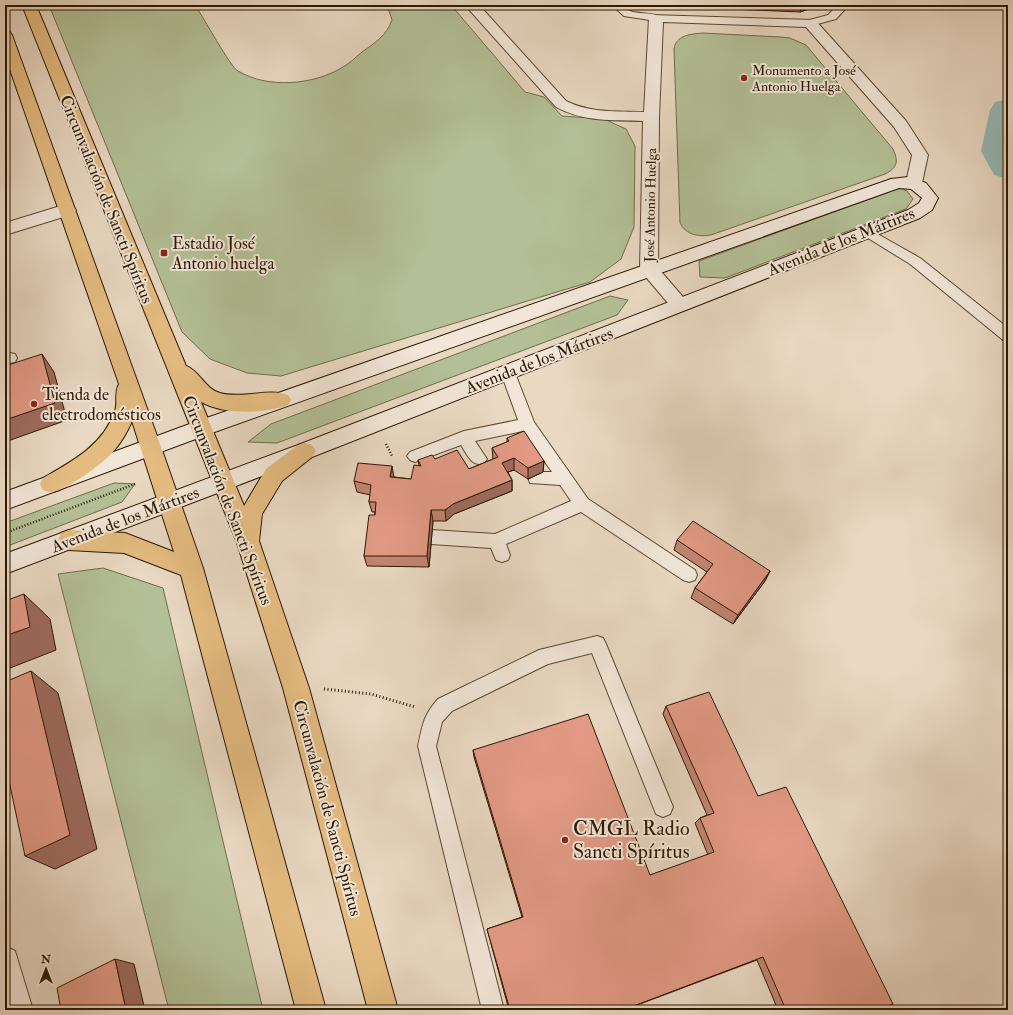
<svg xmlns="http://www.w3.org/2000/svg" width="1013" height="1015" viewBox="0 0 1013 1015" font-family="'IM FELL Double Pica',serif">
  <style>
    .green { fill: #b3bf96; stroke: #706c4c }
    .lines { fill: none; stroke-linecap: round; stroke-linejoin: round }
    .river { fill: #97b9b7; fill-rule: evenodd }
    .lane-casing { stroke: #5b4831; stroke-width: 2 }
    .street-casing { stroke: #5b4831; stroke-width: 2 }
    .secondary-casing { stroke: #2c1801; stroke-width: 2 }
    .highway-casing { stroke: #2c1801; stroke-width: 2 }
    .path-far1 { stroke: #2c1801; stroke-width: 2.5; stroke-dasharray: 1 2; stroke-linecap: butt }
    .path { stroke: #2c1801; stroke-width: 3; stroke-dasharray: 1 2.5; stroke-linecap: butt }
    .lane { fill: #f1e6d7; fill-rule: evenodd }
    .street { fill: #f1e6d7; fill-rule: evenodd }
    .secondary { fill: #f1e6d7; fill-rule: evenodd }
    .highway { fill: #e4bc81; fill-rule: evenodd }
    .wall { fill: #c28472; stroke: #2c1801 }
    .shaded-wall { fill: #9e6b5d; stroke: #2c1801 }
    .building { fill: #e29985; stroke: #2c1801 }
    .poi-dot { fill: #8f2418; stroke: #f1e6d7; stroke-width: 1.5 }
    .labels { text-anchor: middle; stroke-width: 4; stroke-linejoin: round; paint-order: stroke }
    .far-poi-label { font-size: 14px; fill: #2c1801; stroke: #f1e6d7; text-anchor: start }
    .far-street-label { font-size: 14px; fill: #2c1801; stroke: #f1e6d7 }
    .street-label { font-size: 17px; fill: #2c1801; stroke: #f1e6d7 }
    .poi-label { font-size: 17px; fill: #2c1801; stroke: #f1e6d7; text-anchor: start }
    .near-poi-label { font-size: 20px; fill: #2c1801; stroke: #f1e6d7; text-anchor: start }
  </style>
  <rect width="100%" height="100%" fill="#e9d8c2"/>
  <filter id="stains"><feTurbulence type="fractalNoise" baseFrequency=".005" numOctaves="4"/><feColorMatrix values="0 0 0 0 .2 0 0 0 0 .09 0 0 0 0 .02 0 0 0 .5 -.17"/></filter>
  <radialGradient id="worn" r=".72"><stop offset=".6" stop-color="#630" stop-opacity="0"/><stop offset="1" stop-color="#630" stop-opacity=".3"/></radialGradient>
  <path class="green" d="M49 5H195C202 15 231 68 238 71 268 89 314 85 343 67 350 63 356 57 362 52 376 42 386 36 392 20L387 5H451L525 92 544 97 562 116 604 119 626 129 635 146 634 227 621 259 590 282 281 376 247 373 210 359 182 332Z
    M703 33 781 37 790 38 806 45 893 149C899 162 897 168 885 174L711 235C699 237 686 235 680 223L674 49C676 35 691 34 703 33Z
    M900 188 907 191 913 199 906 209 725 278 700 277 699 261Z
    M610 296 628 300 617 315 277 443 248 442 271 424Z
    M114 483 135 484 122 502 5 547V523Z
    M103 568 163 588 263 1010H169L58 574Z"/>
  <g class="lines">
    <path class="river" d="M1008 99V179L994 175 981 151 990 110 995 102Z"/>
    <defs>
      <path id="lane" d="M612 5C627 5 623 9 633 12 641 14 655 12 661 18L656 21 624 16Z
        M838 5H849L836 19 810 26 805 23 806 21 828 15Z
        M867 228 920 258 1008 328V341L1003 340 910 264 863 235 861 232 863 229Z
        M10 353 15 354 17 358 15 362 5 364V354Z
        M508 368 513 369 515 373 534 422 588 499 695 570 697 575 695 580 689 582 683 580 581 512 506 544 510 555 508 560 502 562 496 560 491 548 431 544 425 542 423 537 425 532 431 530 495 534 571 501 560 485 530 483 528 478 530 473 536 472H552L523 431 475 441 487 459 484 463C472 468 467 454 461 445L415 462 410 460 407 456 410 452 464 431 518 420 501 373 503 369Z
        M597 636 603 638 606 644 673 807 670 814 663 817 656 814 592 653 548 664 452 711 442 722 436 746 504 1010H482L418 746C423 724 423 716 438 699L539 650Z"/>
      <path id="street" d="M465 5H479L566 101C590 113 617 111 644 112L649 18 651 15 815 20 906 121 928 155 922 183 920 187 914 188 908 187 906 183 912 155 894 127 806 27 663 22 659 117 658 268 689 304 687 309 680 311 673 309 640 270 643 121C613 120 583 122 556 107Z
        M67 204 73 206 76 210 73 214 5 235V223Z
        M5 946 15 951 33 1010H5Z"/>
      <path id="secondary" d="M908 177 926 183 938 198 932 210 920 218 312 457 5 574V554L298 445 908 210 919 203 922 198 911 189 899 188 209 434 5 510V492L195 422 891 179Z"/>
      <path id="highway" d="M22 5H36L186 366C200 371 205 389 220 393 242 399 269 388 288 395L291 400 288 405C263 414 225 415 201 402L244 506 266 469 298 445 305 443 312 445 316 451 312 457 282 481 262 514 259 541 309 688 398 1010H368L283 688 237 543Z
        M5 31 10 32 12 35 161 447 203 568 326 1010H296L181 575 124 553 69 550 61 547 58 540 61 533 69 530 125 533 174 552 132 421C127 433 120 444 112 453 102 464 67 490 52 492 49 493 46 491 43 490L40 484 43 478C73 461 103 445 115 411 118 403 114 392 119 384L5 55Z"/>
    </defs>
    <use href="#lane" class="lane-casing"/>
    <use href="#street" class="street-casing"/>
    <use href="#secondary" class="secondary-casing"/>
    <use href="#highway" class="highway-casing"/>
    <path class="path-far1" d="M386 444 392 456
      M5 533 135 484"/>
    <path class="path" d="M324 689 371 694 415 707"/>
    <use href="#lane" class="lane"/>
    <use href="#street" class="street"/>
    <use href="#secondary" class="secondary"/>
    <use href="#highway" class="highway"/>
  </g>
  <path class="wall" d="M674 5H820L800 12 684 7Z
    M507 438 544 461 543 472 528 479 514 470 508 472 512 480V491L454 514 446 521H433L429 567 367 566 364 556 375 512H372L369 502 370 495 357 492 354 481 394 477 411 479 419 466 418 460 435 459 469 469 493 459 492 448 507 442Z
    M677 540 770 571 765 581 733 624 691 598 695 588 707 572 674 550Z
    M666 706 758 796 877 1010H778L757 960 624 1010H509L487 929 522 917 474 757 473 750 650 875 708 855 695 823 700 818 707 815 663 714Z"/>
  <path class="shaded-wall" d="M802 5H820L800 12Z
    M42 354 54 372 67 420 5 442V420Z
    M514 458V470L502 474V463Z
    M544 461 543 472 528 479V468Z
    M392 466 394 477 393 488 390 477Z
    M512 480V491L454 514 446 521 445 510 453 504Z
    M431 510 433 521 429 567 427 556Z
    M770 571 765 581 733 624 738 615Z
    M24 594 50 619 56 650 5 670V636Z
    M31 671 58 693 97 849 55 869 25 856Z
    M115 959 134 964 145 1010H126Z"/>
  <path class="building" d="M42 354 55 403 5 420V366Z
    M524 431 544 461 528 468 514 458 502 463 512 480 453 504 445 510H431L427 556H364L369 515H375L376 502H369L371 485 354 481 358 463 392 466 390 477 411 479 414 465 421 466 418 460 432 455 435 459 457 450 469 469 498 457 492 448 509 441 507 438Z
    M693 521 770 571 738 615 695 588 713 564 677 540Z
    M24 594 30 627 5 636V601Z
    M31 671 70 835 25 856 5 762V682Z
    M709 692 758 796 786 787 893 1004 877 1010H786L763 957 623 1010H510L487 929 523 917 473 750 588 714 650 875 714 852 700 818 714 813 666 706Z
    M115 959 126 1010H61L57 988Z"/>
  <g class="poi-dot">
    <circle cx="744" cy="78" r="4"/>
    <rect x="160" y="249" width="8" height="8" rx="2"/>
    <circle cx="34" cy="404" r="4"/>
    <circle cx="565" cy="840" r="4"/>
  </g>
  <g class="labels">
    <g class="far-poi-label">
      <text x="752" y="75">Monumento a José<tspan x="752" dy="16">Antonio Huelga</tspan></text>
    </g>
    <g class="far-street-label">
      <text transform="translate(650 205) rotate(-89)" y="5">José Antonio Huelga</text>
    </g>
    <g class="street-label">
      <text transform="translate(107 199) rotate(68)" y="6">Circunvalación de Sancti Spíritus</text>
      <text transform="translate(841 241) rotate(-22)" y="6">Avenida de los Mártires</text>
      <text transform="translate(539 360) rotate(-21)" y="6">Avenida de los Mártires</text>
      <text transform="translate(228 500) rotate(69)" y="6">Circunvalación de Sancti Spíritus</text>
      <text transform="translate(125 519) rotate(-21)" y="6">Avenida de los Mártires</text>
      <text transform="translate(328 808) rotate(75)" y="6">Circunvalación de Sancti Spíritus</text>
    </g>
    <g class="poi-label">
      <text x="172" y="249">Estadio José<tspan x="172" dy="20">Antonio huelga</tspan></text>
      <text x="42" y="400">Tienda de<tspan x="42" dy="20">electrodomésticos</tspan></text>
    </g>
    <g class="near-poi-label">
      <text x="573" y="835">CMGL Radio<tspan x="573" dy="23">Sancti Spíritus</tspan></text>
    </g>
  </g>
  <rect width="1013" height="1015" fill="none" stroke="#e9d8c2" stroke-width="20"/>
  <rect x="6" y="6" width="1001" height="1003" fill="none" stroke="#2c1801" stroke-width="2"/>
  <rect x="10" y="10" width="993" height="995" fill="none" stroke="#2c1801"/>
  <g transform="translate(46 969)" stroke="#f1e6d7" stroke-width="3" paint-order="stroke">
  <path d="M0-3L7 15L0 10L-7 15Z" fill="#2c1801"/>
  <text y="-6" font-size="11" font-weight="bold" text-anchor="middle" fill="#2c1801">N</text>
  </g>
  <rect width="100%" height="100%" filter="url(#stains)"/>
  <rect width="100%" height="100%" fill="url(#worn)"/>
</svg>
